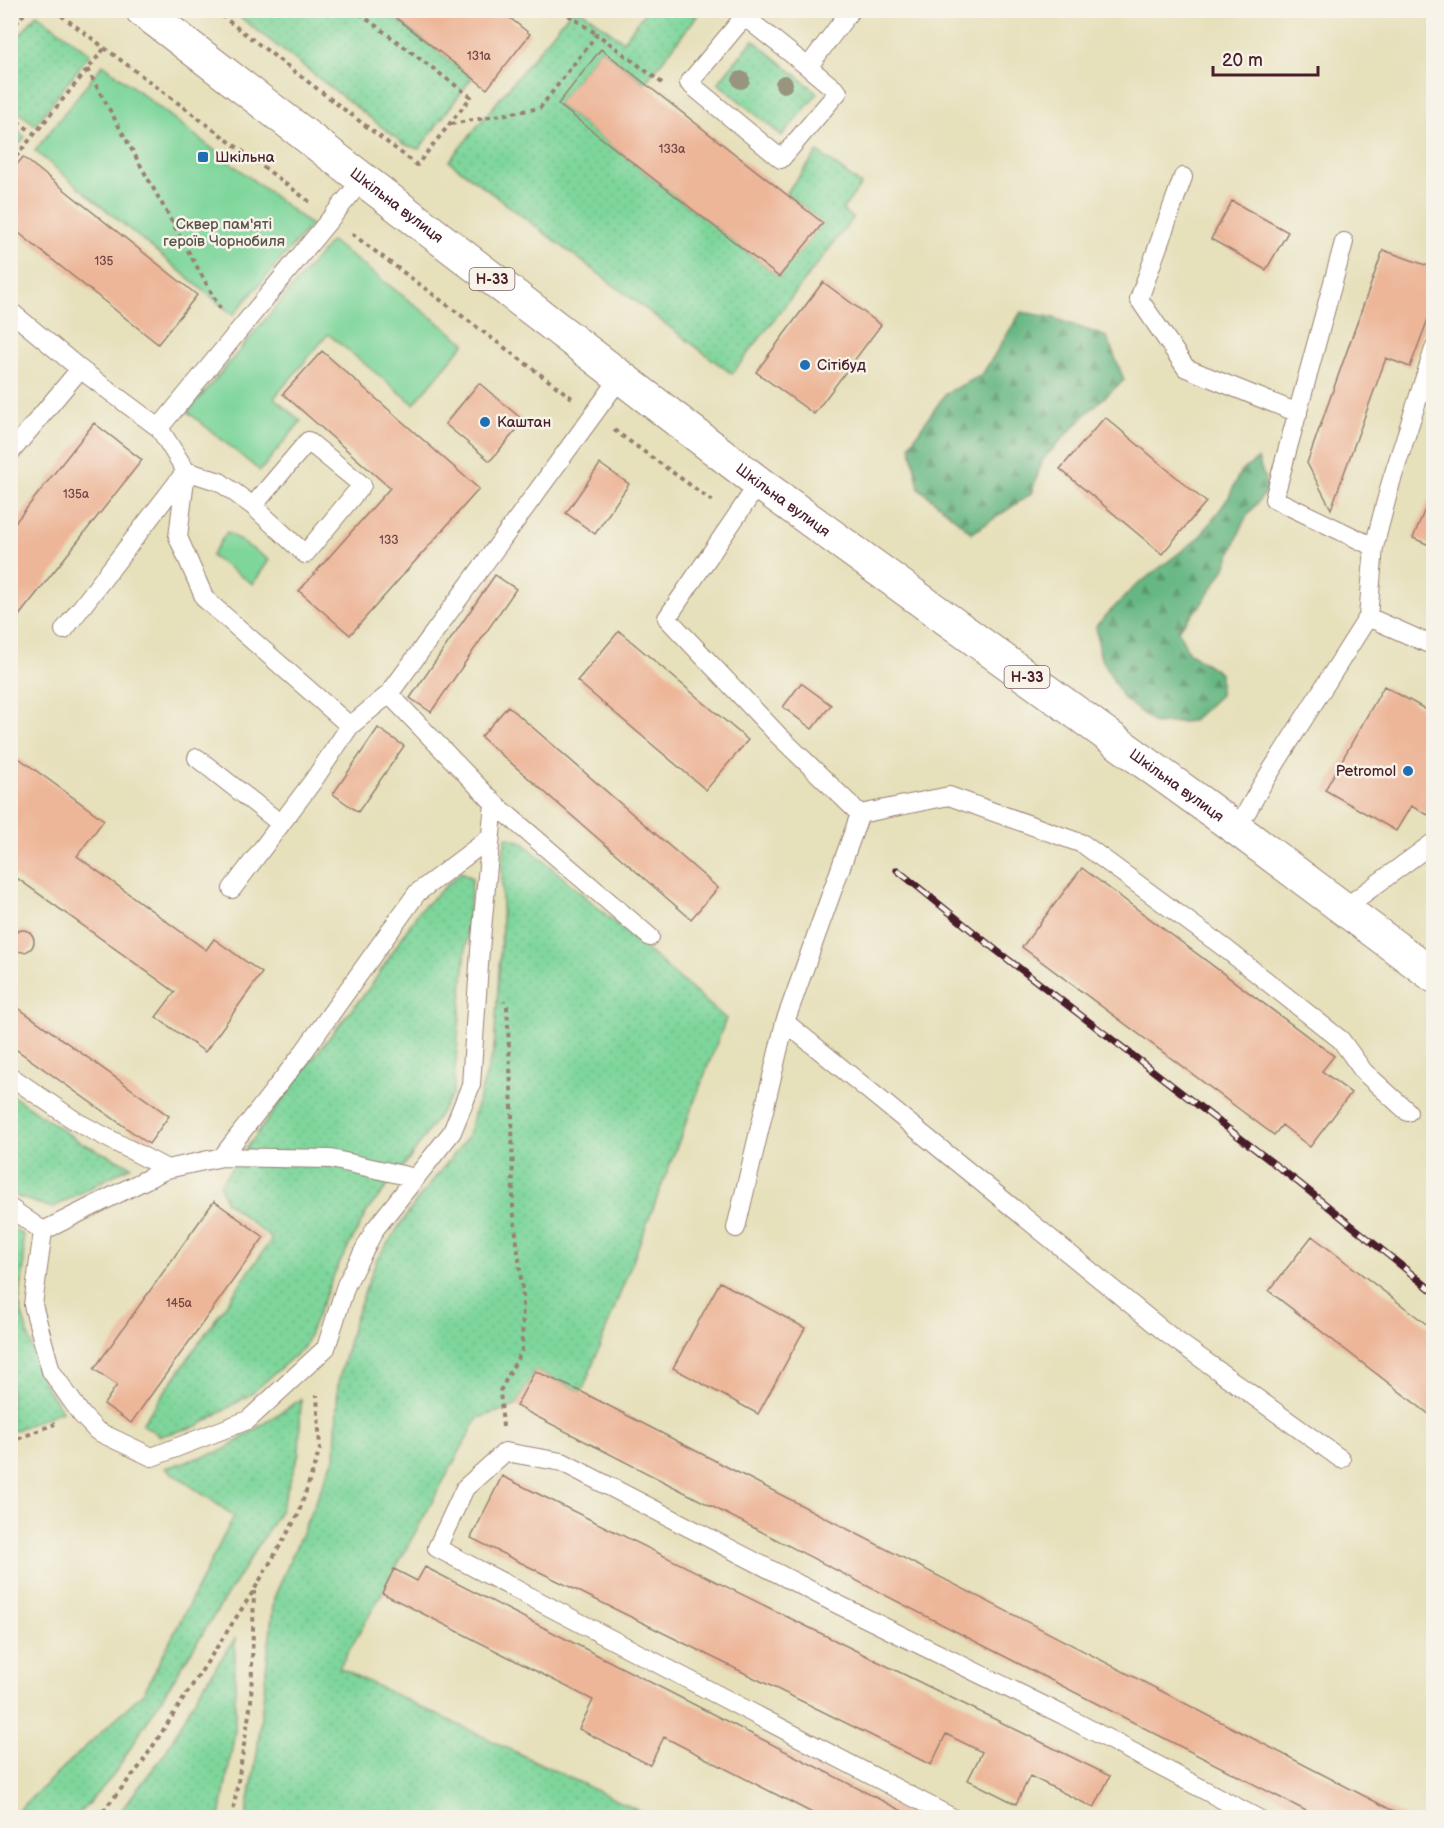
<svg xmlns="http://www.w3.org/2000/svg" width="1444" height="1828" viewBox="0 0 1444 1828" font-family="'Balsamiq Sans',sans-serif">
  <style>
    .grass { fill: url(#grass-dots); stroke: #647a63; stroke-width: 1.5 }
    .forest { fill: url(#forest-firs); stroke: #586b57; stroke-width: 1.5 }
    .park { fill: #7ed69b; stroke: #647a63; stroke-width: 1.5 }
    .building { fill: #edb699 }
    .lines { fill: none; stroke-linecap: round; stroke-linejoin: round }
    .service-casing { stroke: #988073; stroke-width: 20 }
    .primary-casing { stroke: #988073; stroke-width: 35 }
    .path { stroke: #988073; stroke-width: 4; stroke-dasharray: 4.5 4.5; stroke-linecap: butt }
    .service { stroke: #fff; stroke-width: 18 }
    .primary { stroke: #fff; stroke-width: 33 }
    .rail-casing { stroke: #4a1f2b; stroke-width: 7 }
    .rail { stroke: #f7f3e8; stroke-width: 4.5; stroke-dasharray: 14; stroke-linecap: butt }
    .tree { fill: #99947e }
    .poi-dot { fill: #1f6fb2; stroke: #f7f3e8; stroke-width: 2 }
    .labels { text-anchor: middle; stroke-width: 5; stroke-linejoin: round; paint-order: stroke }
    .number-label { font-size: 12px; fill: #734546 }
    .shield { fill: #f7f3e8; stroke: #7e5f64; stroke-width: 1.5 }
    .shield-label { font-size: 14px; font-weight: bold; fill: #4a1f2b }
    .poi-label { font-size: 15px; fill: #4a1f2b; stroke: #f7f3e8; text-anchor: start }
    .street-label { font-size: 15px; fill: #4a1f2b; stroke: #f7f3e8 }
    .park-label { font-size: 15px; fill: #5a564d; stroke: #f7f3e8 }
  </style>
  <defs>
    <pattern id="grass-dots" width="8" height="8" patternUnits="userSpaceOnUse" patternTransform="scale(1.5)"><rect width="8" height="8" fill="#7ed69b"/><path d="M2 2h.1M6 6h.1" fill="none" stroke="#6eb786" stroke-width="1.8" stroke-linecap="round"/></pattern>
    <pattern id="forest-firs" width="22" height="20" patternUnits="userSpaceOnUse" patternTransform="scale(1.5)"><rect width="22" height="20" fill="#66b783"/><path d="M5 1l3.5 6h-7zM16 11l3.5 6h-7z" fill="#56946b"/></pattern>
  </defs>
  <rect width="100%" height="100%" fill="#f7f3e8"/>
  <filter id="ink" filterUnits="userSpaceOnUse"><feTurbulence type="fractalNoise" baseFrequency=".0167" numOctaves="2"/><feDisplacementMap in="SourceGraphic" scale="12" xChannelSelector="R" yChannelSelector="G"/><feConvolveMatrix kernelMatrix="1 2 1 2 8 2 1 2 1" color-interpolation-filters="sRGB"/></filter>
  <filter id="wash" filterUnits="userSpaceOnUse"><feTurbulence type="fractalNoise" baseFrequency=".008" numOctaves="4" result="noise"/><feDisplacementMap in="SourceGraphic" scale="24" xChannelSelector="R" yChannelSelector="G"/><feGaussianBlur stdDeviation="1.35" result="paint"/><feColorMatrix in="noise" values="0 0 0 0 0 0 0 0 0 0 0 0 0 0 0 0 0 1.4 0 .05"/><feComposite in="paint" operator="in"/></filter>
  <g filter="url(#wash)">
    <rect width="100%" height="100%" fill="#e6e0bb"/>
    <path class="grass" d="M232 11H386L472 78 419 149 404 144Z
      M571 11H582L623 41 646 11H689L697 16 645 83 601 49 558 104 779 277 822 223 786 193 818 152 861 185 842 210 853 218 732 374 449 161Z
      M37 14 90 54 35 125 11 106V46Z
      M753 40 818 93 782 136 718 83Z
      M11 127 25 137 11 154Z
      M506 837 522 842 726 1019 582 1392 535 1371 516 1406 478 1418 382 1593 339 1668 652 1817 246 1818 257 1754 274 1598 335 1456 338 1383 354 1321 377 1259 415 1203 467 1138 494 1049 502 924V862Z
      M461 872 472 878 453 1094 410 1158 368 1210 336 1270 304 1347 251 1394 198 1426 160 1436 142 1424 272 1239 225 1201 220 1184 317 1053 373 983 419 911Z
      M10 1094 80 1142 131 1166 52 1208 18 1197 11 1192Z
      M10 1226 23 1235 24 1266 19 1304 42 1381 62 1411 11 1432Z
      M301 1399 299 1453 280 1511 112 1777 76 1817H11L144 1692 234 1516 165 1468 224 1450Z
      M235 1639V1731L220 1817H116L165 1753 199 1692Z"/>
    <path class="forest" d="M1021 312 1051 317 1107 337 1124 380 1090 410 1043 459 1031 494 972 533 919 488 910 444 946 393 982 375Z
      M1258 459 1268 488 1245 519 1224 570 1200 606 1178 629 1188 652 1220 673V695L1192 721 1155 724 1122 697 1100 655 1096 626 1132 589 1200 537 1229 497 1240 472Z"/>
    <path class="park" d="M103 64 311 225 233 315 35 151Z
      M331 241 465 343 414 404 328 334 274 398 301 421 260 471 188 412Z
      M227 532 269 560 253 584 211 556Z"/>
    <g id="blocks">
      <path class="building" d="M386 10H500L530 34 487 89Z
        M601 49 823 223 779 277 558 104Z
        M23 157 197 295 158 344 10 226V173Z
        M1232 201 1288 232 1266 270 1211 239Z
        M1383 250 1434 268V303L1410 367 1386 358 1331 509 1307 463Z
        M823 282 881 325 814 414 756 372Z
        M322 351 479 489 350 635 299 591 390 488 283 394Z
        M479 383 524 421 490 461 445 424Z
        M1105 417 1206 502 1162 554 1060 469Z
        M94 423 142 460 10 627V529Z
        M600 464 629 484 595 534 566 513Z
        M1433 490H1434V547L1413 538Z
        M495 575 516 589 431 712 410 698Z
        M619 631 748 740 706 790 577 681Z
        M801 683 831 705 812 729 783 707Z
        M1384 686 1434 714V818L1411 806 1396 831 1325 790Z
        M508 706 718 888 691 919 481 737Z
        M378 728 404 746 358 812 333 794Z
        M16 756 104 820 77 856 206 950 214 939 262 973 205 1052 156 1017 175 992 10 873V763Z
        M1082 868 1334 1056 1322 1071 1351 1093 1310 1147 1282 1125 1274 1135 1022 947Z
        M12 941a11 11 0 1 1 22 0a11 11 0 1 1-22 0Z
        M10 1002 169 1116 149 1144 10 1045Z
        M214 1201 264 1237 131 1423 104 1404 117 1385 94 1369Z
        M1312 1236 1434 1330V1418L1269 1291Z
        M720 1282 805 1328 758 1414 673 1368Z
        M535 1371 582 1392 1407 1818H1320L516 1406Z
        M502 1476 1110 1776 1094 1808 1030 1776 1016 1804 968 1780 982 1752 946 1734 931 1765 471 1538Z
        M425 1567 916 1818H822L664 1737 650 1765 579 1729 593 1700 382 1593 394 1569 417 1581Z"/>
    </g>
  </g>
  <g filter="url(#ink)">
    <use href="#blocks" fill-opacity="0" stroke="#988073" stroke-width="1.5"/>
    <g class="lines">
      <defs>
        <path id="service" d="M736 10 808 67 851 10
          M744 17 689 83 781 159 838 92 808 67
          M1183 177 1139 299 1186 368 1298 413
          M1344 242 1274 499 1374 547
          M10 311 80 369 159 428 186 471 178 537 205 599 350 726
          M159 428 363 179
          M10 453 80 369
          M1368 617 1434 646
          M64 630 186 471 220 482 253 506 308 441 362 485 305 554 253 506
          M197 758 281 824
          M494 803 650 937
          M860 814 949 796 1083 844 1226 949 1341 1040 1364 1072 1408 1112
          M1237 829 1262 785 1368 617 1374 547 1391 482 1434 349
          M232 889 313 781 350 726 389 694
          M1343 909 1434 842
          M785 1022 1170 1336 1341 1459
          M10 1076 77 1122 167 1169 222 1157 300 1057 417 893 491 837
          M222 1157 331 1159 416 1178
          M10 1208 43 1231 167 1169
          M736 1228 785 1022 860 814 778 735 667 618 759 483
          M43 1231 33 1305 51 1371 81 1414 97 1431 152 1457 248 1420 326 1348 346 1285 375 1229 452 1132 471 1085 480 950 494 803 389 694 620 378
          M953 1818 437 1548 465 1488 505 1452 562 1462 835 1603 1063 1715 1257 1818"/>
        <g id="primary">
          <path id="s1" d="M142 10 759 483 1237 829 1434 976"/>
        </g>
      </defs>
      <use href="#service" class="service-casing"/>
      <use href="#primary" class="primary-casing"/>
      <path class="path" d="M54 10 310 202
        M214 10 417 165 471 97 355 10
        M561 10 597 34
        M10 31 27 10
        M87 69 221 310
        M10 116 35 134
        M451 124 540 108 597 34 662 83
        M10 164 104 49
        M352 234 572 398
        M614 430 715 503
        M503 1427 500 1391 522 1350 523 1297 513 1207 512 1108 507 1006 504 1001
        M10 1442 55 1424
        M97 1818 140 1766 254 1590 298 1515 320 1449 317 1395
        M232 1818 251 1702 254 1591"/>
      <use href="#service" class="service"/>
      <use href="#primary" class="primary"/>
      <defs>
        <path id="rail" d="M897 870 997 951 1299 1183 1434 1292"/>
      </defs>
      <use href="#rail" class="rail-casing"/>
      <use href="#rail" class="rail"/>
    </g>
    <g class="tree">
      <circle cx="741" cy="80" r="9"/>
      <circle cx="784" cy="84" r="9"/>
    </g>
  </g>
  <g class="poi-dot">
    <rect x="197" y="151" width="12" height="12" rx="3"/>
    <circle cx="805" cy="365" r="6"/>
    <circle cx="485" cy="422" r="6"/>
    <circle cx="1408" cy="771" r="6"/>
  </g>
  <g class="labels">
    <g class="number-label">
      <text x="479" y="60">131а</text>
      <text x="672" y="153">133а</text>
      <text x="104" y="265">135</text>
      <text x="76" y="498">135а</text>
      <text x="389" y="544">133</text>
      <text x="179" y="1307">145а</text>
    </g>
    <g class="shield">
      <rect x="469.5" y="268" width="45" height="22" rx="4.5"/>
      <rect x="1004.5" y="666" width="45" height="22" rx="4.5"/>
    </g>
    <g class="shield-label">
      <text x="492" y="284">Н-33</text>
      <text x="1027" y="682">Н-33</text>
    </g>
    <g class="poi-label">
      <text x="215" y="162">Шкільна</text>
      <text x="817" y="370">Сітібуд</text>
      <text x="497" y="427">Каштан</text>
      <text x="1396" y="776" text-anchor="end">Petromol</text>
    </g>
    <g class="street-label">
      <text dy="5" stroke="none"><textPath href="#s1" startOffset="321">Шкільна вулиця</textPath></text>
      <text dy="5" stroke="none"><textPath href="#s1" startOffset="807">Шкільна вулиця</textPath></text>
      <text dy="5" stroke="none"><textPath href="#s1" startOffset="1293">Шкільна вулиця</textPath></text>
    </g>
    <g class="park-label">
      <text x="224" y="229">Сквер пам'яті<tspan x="224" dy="17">героїв Чорнобиля</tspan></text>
    </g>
  </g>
  <rect width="1444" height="1828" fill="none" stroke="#f7f3e8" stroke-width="36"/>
  <path d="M1213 66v9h105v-9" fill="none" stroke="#4a1f2b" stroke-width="3"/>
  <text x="1222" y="66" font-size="18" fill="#4a1f2b" stroke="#f7f3e8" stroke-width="4.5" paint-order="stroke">20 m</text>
</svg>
